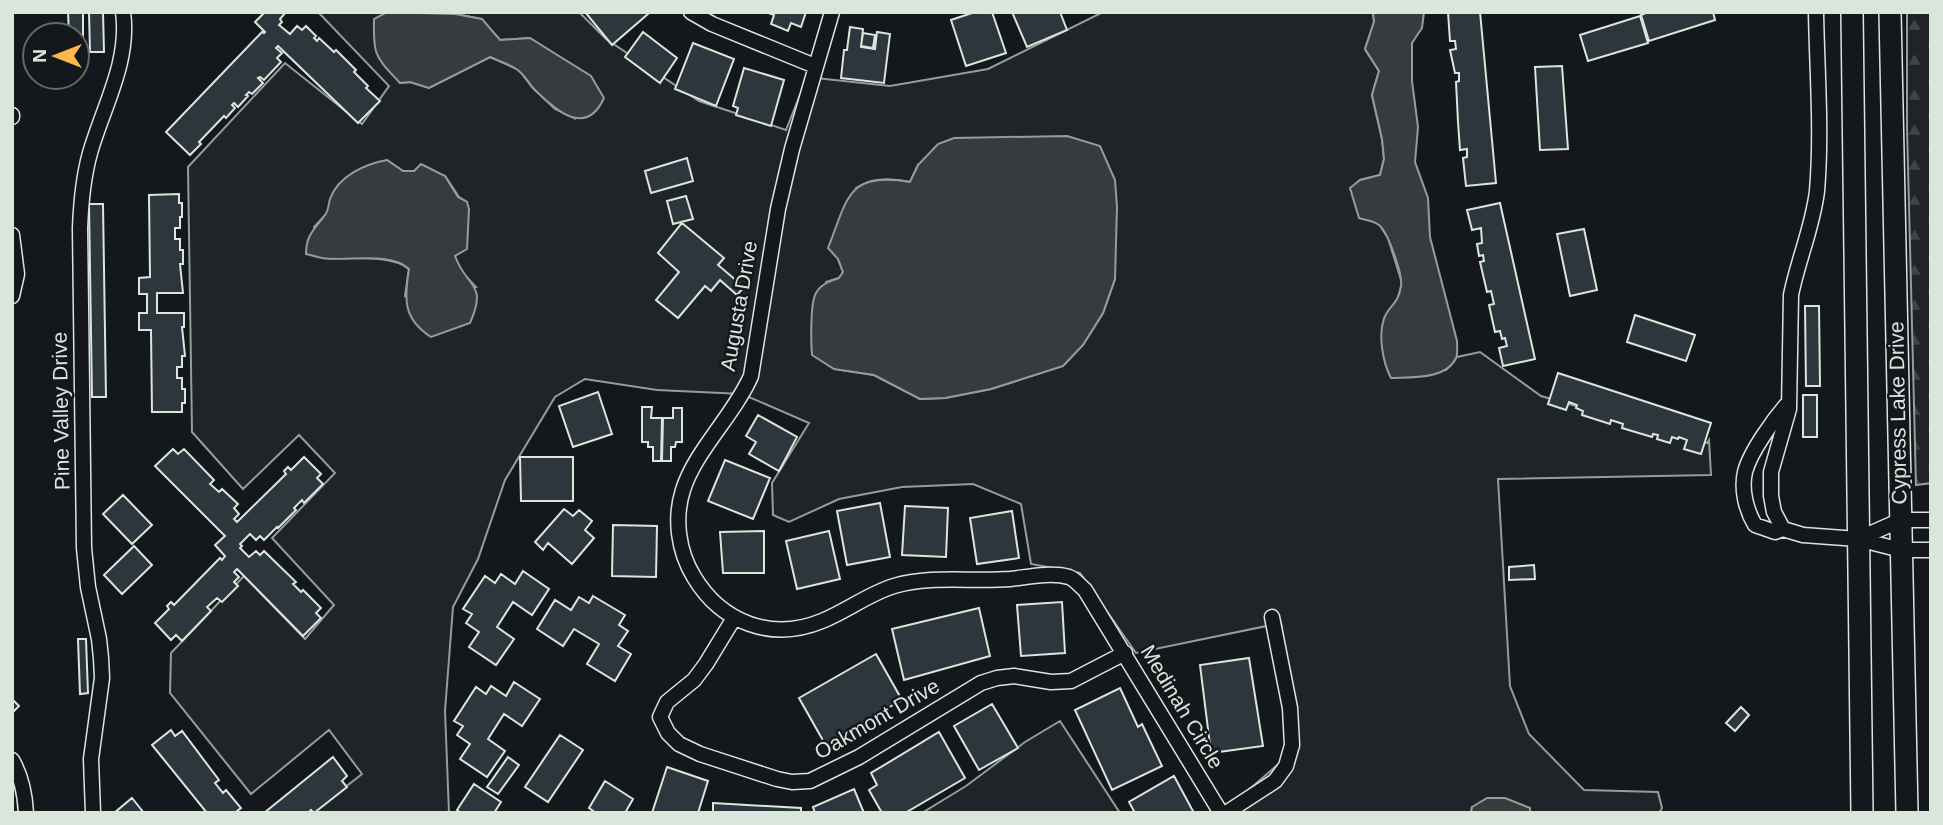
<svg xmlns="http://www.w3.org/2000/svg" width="1943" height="825" viewBox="0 0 1943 825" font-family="Helvetica,sans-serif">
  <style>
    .green { fill: #202428; stroke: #939e99; stroke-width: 2; fill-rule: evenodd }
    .forest { fill: url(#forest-firs); stroke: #939e99; stroke-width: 2 }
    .water { fill: #363b3e; stroke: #939e99; stroke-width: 2 }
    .building { fill: #2c363c; stroke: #d8e6dc; stroke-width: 2 }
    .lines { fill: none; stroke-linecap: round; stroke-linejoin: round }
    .street-casing { stroke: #d8e6dc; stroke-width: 17 }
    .primary-casing { stroke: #d8e6dc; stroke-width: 24 }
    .street { stroke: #14181c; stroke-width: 14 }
    .primary { stroke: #14181c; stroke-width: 21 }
    .labels { text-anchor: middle; stroke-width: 5; stroke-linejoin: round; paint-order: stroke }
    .street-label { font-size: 21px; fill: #d8e6dc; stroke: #14181c }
  </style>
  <defs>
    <pattern id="forest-firs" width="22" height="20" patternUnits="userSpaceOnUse" patternTransform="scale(1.75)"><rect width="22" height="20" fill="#202428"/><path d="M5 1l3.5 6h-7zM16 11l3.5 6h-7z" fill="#404447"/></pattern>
  </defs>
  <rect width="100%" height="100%" fill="#14181c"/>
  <path class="green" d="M318 12H579L606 39 699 101 786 130 807 77 890 86 988 69 1103 12H1373L1374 22 1365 49 1379 71 1372 95 1382 139 1384 159 1380 175 1360 180 1379 224 1388 238 1402 283 1397 301 1384 318 1446 370 1457 357 1480 352 1541 396 1707 443 1709 440 1711 475 1498 479 1510 686 1529 734 1584 790 1658 792 1662 808 1660 812 1530 813 1529 808 1472 807 1471 813H1233L1229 807 1298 747 1281 623 1136 653 1080 573 1031 564 1021 504 973 484 902 487 839 499 789 522 773 515 772 483 809 423 742 394 657 390 585 379 555 397 505 480 478 559 453 607 445 711 449 813H312L362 774 329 730 251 794 170 693 171 653 244 576 305 639 334 605 272 538 335 473 299 435 243 489 192 432 188 167 285 63 362 124 389 86ZM387 12 455 14 481 19 500 40 530 38 574 118 555 109 532 87 519 70 490 57 429 88 410 82 400 83ZM387 160 403 171H414L445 176 459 197 467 202 455 256 460 270 476 287 405 296 409 269C391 254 347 259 324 258L314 227 328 212ZM918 165 1115 279 1103 313 1083 345 1063 366 991 389 945 398 920 399 874 375 834 369 826 282 839 278 843 272 838 259 856 188C877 178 888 178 910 182Z
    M1060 721 1120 813H922L966 786 1025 742Z"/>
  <path class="forest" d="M1907 12H1931V483L1916 485 1907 127Z"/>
  <path class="water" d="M387 12 455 14 482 19 500 40 530 38 591 76 604 98C586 138 555 110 534 89 529 84 526 77 520 72 513 65 499 61 490 57L429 88 410 82 400 83C375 56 373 56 374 19Z
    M1373 12H1424L1422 28 1412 43V81L1418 127 1415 162 1428 198 1430 237 1457 341C1457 346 1458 354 1456 358 1446 380 1411 377 1391 378 1383 363 1378 336 1384 319 1387 307 1399 304 1401 286 1403 275 1388 232 1379 225 1375 221 1365 220 1359 218L1350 188 1360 180 1380 175 1384 159 1382 139 1372 95 1379 71 1365 49 1374 22Z
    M1067 136 1100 146 1115 180 1117 207 1115 279 1103 313 1083 345 1063 366 991 389 945 398 920 399 874 375 834 369 812 355C811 343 810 303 816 293 821 284 830 281 839 278L843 272 838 259 828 248C848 198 847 171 910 182L918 165 938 144 954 138Z
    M387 160 403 171H414L421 164 445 176 458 197 467 202 469 209 467 249 455 256C467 289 488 282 470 323L431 337C403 319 404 299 409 269 389 251 348 262 322 258 317 257 311 255 306 254 306 234 315 229 325 215 329 210 328 205 330 199 338 176 365 164 387 160Z
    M1487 798H1505L1530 808V813H1471L1472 807Z"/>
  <path class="building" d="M68 12H83V53H77V35H69Z
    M89 12H103L104 52H90Z
    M265 12H286L280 19 282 22 279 25 290 34 297 26 302 30 306 26 316 36 314 38 317 41 319 38 334 52 336 50 356 70 354 72 368 86 366 88 380 101 358 123 278 46 276 48 282 53 277 58 281 62 264 80 260 77 258 78 263 83 252 94 249 92 246 95 248 96 238 107 234 103 232 105 235 108 226 118 224 116 199 142 201 144 190 155 166 132 262 32 264 33 265 32 255 22Z
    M585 12H647L648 14 612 45Z
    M766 12H806L801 27 791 23 788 31 771 24 774 15Z
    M975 12H992L1006 53 966 66 951 20Z
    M1012 12H1060L1067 30 1027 47Z
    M1448 12H1480L1496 183 1466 186 1463 158 1467 157V149L1460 150 1458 122 1456 82 1459 81V73H1455L1450 50 1456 49 1455 41H1450Z
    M1648 12H1713L1715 20 1649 41 1641 15Z
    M1640 16 1648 43 1588 61 1580 35Z
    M850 27 863 29 861 47 875 49 877 32 890 34 884 83 841 78 844 50H847Z
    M643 32 677 58 660 83 625 57Z
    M863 33 875 35 873 48 861 46Z
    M693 43 734 59 716 106 675 89Z
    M1562 66 1568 149 1540 150 1535 67Z
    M744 68 784 80 771 126 736 115 738 108 733 106Z
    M687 158 693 181 651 193 645 171Z
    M179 194V203H182V217H180V228H175V239H180V250H183V264H180L183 293H157V313H184V327H182L185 356H182V367H177V378H182V389H185V403H182V412H152L151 330H139V313H147V294H139V278L150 277 149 195Z
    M686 196 693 219 673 224 667 201Z
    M1500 203 1535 359 1503 366 1499 348 1507 346 1505 338 1502 339 1500 331 1495 332 1489 305 1494 304 1491 291 1487 292 1480 262 1484 261 1483 255 1479 256 1477 244 1482 243 1481 228 1472 230 1467 210Z
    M89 204H103L106 397H92Z
    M682 223 724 258 718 265 744 287 737 295 720 280 711 291 705 286 678 318 656 300 679 272 658 253Z
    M1584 229 1597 290 1570 296 1557 234Z
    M1805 306H1819L1820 386H1806Z
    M1635 315 1695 335 1686 361 1627 342Z
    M1558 373 1711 423 1701 454 1684 449 1687 440 1679 437 1678 439 1672 437 1670 443 1657 439 1658 435 1653 434 1652 437 1622 428 1623 424 1611 420 1610 424 1582 415 1583 411 1576 408 1577 405 1569 402 1566 410 1548 404Z
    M598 392 612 434 573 447 559 406Z
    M1803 395H1817V437H1803Z
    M642 407H652L651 418H662L661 461H653V447H648V442H642Z
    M673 408H682V442H676L675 447H671V461H662L663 418H673Z
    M758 415 797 437 779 471 749 454 756 442 746 436Z
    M173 449 178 454 184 449 214 480 210 484 219 492 222 489 238 504 234 508 239 514 234 519 237 522 286 474 284 471 288 467 291 470 304 457 321 474 317 478 323 484 304 503 302 500 294 508 296 510 278 528 277 527 264 540 260 536 256 540 250 534 240 544 242 546 240 548 249 557 256 551 260 555 264 551 296 582 293 584 301 592 303 590 321 608 316 613 321 618 303 636 237 569 234 572 239 577 234 582 238 586 222 602 217 598 207 607 211 611 182 641 176 635 171 640 155 623 169 609 167 606 171 602 174 605 220 558 222 560 225 556 215 545 225 536 155 466Z
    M520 457H573V501H521Z
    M725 460 770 478 753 519 708 501Z
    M123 495 152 525 132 544 103 514Z
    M880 503 890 557 847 565 837 511Z
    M905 506 948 508 946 557 902 555Z
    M564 509 573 516 579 510 592 521 585 530 594 538 572 564 548 543 543 550 535 542Z
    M1012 511 1019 558 977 564 970 518Z
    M613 525 657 526 656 577 612 576Z
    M764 531V573H723L720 532Z
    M829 531 840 579 797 589 786 541Z
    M134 546 152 565 122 594 104 575Z
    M1534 565 1535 579 1509 580V567Z
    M523 571 549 589 532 615 513 602 497 627 514 639 496 665 469 647 479 632 466 623 472 614 463 609 485 576 495 583 501 574 515 584Z
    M593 596 625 615 619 625 628 631 618 646 631 654 615 681 587 664 599 644 574 629 563 646 537 629 555 600 571 610 579 597 589 603Z
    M1062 602 1065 653 1021 656 1017 605Z
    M979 608 990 656 904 680 892 629Z
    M78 639H86L88 693 80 694Z
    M876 654 902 700 825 744 799 698Z
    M1249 658 1263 746 1211 753 1200 665Z
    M514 682 540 699 522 726 504 714 488 739 505 751 487 777 460 759 470 744 457 735 463 726 454 721 476 687 486 694 491 686 506 696Z
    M1120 688 1138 727 1142 724 1162 766 1112 790 1075 710Z
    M12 699 19 706 12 713Z
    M992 704 1018 748 979 770 954 726Z
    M1741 707 1749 715 1735 731 1726 723Z
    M171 730 175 736 182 731 219 780 215 783 223 793 226 790 241 808 237 811 238 813H207L161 756 152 745Z
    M939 732 965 778 905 813H882L869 790 877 785 871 773Z
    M560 735 583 750 548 802 525 787Z
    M333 757 347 776 342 781 347 787 314 813 311 810 308 813H264Z
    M508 757 519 765 498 794 487 787Z
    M667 767 708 781 698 813H652Z
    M1174 776 1194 813H1135L1129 802Z
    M605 781 633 799 625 813H596L589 808Z
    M474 784 501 802 494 813H461L457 810Z
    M854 789 864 813H815L813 807Z
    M132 798 144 813H114Z
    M713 803 801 808V813H713Z"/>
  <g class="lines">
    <defs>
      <path id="street" d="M691 12 712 24 815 66
        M832 12 792 149 778 209 751 376C734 415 695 451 683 490 674 518 678 551 694 577 721 622 771 642 822 621 847 611 868 594 894 586 931 575 972 582 1010 579 1028 577 1051 572 1069 577 1075 579 1080 586 1085 590L1221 813
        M12 115V117
        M12 235 17 274 12 296
        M1788 403C1774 419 1750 452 1745 472 1741 489 1746 510 1755 525L1775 532 1783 529 1803 535 1858 539 1901 550H1931
        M1783 529 1774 512 1771 496V472L1789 409 1791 295C1798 260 1813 226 1817 191 1822 132 1817 71 1816 12
        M1858 539 1901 520H1931
        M734 618 706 664 694 680 667 702 660 717 668 733 679 744 700 754 777 779 792 782 810 781 859 757 981 683 997 678 1014 676 1051 682 1071 681 1125 653
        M12 760C22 777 25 794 26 813
        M93 813 91 759 102 678 101 658 99 639 88 587 84 548 80 228C81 202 83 178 90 153 103 107 130 62 123 12
        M1226 813 1275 781 1286 766 1292 745 1290 708 1272 617"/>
      <path id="primary" d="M1852 12 1862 813
        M1890 12 1907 813"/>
    </defs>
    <use href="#street" class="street-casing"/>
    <use href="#primary" class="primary-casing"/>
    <use href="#street" class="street"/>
    <use href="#primary" class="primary"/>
  </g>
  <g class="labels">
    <g class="street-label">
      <text transform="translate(739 306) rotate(-80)" y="7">Augusta Drive</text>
      <text transform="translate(61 411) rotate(-91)" y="7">Pine Valley Drive</text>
      <text transform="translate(1898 413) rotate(-91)" y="7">Cypress Lake Drive</text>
      <text transform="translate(1182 707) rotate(59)" y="7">Medinah Circle</text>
      <text transform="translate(877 719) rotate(-30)" y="7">Oakmont Drive</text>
    </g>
  </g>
  <rect width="1943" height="825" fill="none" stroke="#d8e6dc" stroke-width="28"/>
  <g transform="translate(56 56) rotate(270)"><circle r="33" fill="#14181c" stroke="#626a69" stroke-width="2"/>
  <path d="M0-5L12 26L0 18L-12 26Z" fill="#ffb74d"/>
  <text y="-10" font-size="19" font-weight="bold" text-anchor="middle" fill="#d8e6dc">N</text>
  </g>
</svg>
